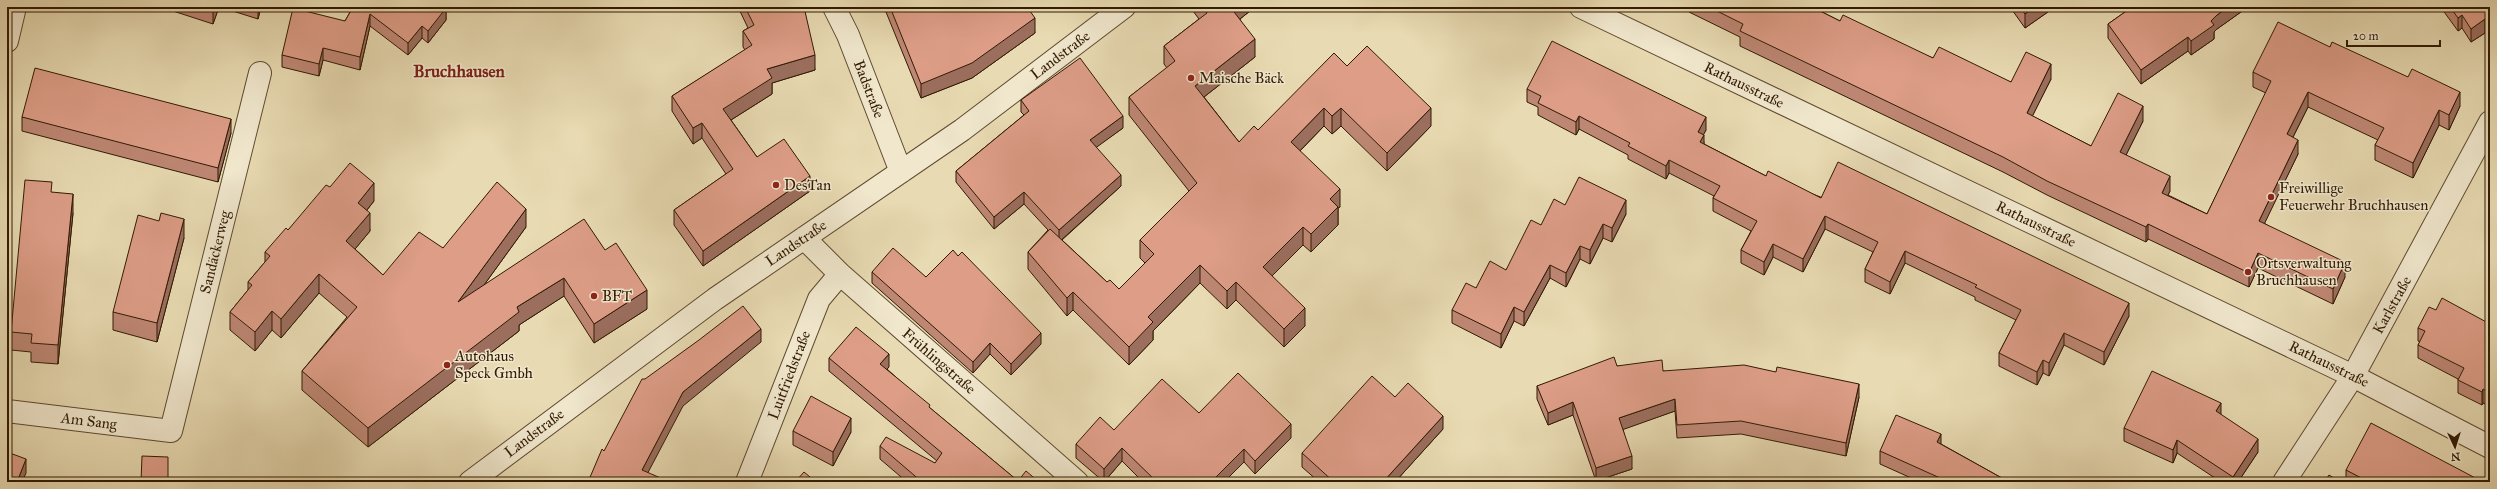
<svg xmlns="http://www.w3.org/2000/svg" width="2497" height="489" viewBox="0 0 2497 489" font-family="'IM FELL Great Primer',serif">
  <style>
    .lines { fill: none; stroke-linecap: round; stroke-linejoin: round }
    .minor-casing { stroke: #5f4a2f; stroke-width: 24 }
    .minor { stroke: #f0e7cd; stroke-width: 22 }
    .wall { fill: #be8774; stroke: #311a03 }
    .shaded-wall { fill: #9b6e5e; stroke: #311a03 }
    .building { fill: #dd9d87; stroke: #311a03 }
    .poi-dot { fill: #8f2418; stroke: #f0e7cd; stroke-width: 1.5 }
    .labels { text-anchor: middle; stroke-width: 3; stroke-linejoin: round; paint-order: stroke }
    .street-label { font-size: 15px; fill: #311a03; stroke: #f0e7cd }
    .poi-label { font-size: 15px; fill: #311a03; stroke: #f0e7cd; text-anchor: start }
    .quarter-label { font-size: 17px; font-weight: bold; fill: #7a1f14; stroke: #f0e7cd }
  </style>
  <rect width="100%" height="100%" fill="#e8dab2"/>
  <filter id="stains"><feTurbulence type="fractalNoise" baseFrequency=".005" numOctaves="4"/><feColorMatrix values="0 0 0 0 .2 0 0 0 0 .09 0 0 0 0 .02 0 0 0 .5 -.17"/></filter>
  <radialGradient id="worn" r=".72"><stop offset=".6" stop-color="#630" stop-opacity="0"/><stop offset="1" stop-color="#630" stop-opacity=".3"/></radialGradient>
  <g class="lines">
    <defs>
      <path id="minor" d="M834 7 848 35 901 172
        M1581 7 2353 376 2490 447
        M7 41 15 7
        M804 238 840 274 1077 482
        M7 411 171 431 260 73
        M470 482 715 299 962 130 1124 7
        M747 482 819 299 840 274
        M2284 482 2353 376 2490 122"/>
    </defs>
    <use href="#minor" class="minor-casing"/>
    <use href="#minor" class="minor"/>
  </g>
  <path class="wall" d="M173 7H219L213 24 173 11Z
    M220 7H261L258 19Z
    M353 7H448L446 11V20L428 43 422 38 408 55 370 26 360 70 323 60 319 76 282 67V55L345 21Z
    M738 7H804L815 70 772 83V94L731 120 757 157 810 191 703 266 674 225V210L726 174 702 138 693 144 672 111V96L745 50 743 47V31L748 28Z
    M886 7H1031V11L1030 12 1035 33 972 78 921 98 886 12Z
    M1190 7H1250V11L1240 19 1255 57 1204 97 1239 142 1258 130 1347 66 1431 126 1387 171 1341 126 1332 134 1324 126 1300 151 1340 207 1338 208V225L1311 252 1303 245 1272 276 1305 326 1284 347 1236 300 1227 309 1200 283 1153 331V340L1129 365 1073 310 1067 316 1028 269V252L1048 230 1024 204 994 229 956 182V171L1024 115 1021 112V100L1123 128 1096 147 1121 186 1062 240 1107 282 1119 289 1145 263 1140 258V240L1189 191 1129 115V97L1167 68 1164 64V46L1199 19Z
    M1689 7H1812L1840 21 1933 58 2011 82 2051 79 2032 116 2091 146 2143 121 2126 155 2170 191 2168 195 2207 214 2266 93 2253 87V72L2330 47 2460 106 2449 130 2439 125 2413 178 2375 160V145L2378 140 2308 107 2293 137 2298 154 2264 223 2345 277 2333 304 2258 268 2249 287 2148 239 2146 242 2047 195 2003 172 1740 46V37L1689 12Z
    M2010 7H2055L2025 28Z
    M2132 7H2248L2217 29 2214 32V39L2191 55 2188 51 2141 84 2108 38V24Z
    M2442 7H2490V39L2485 33 2471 42 2462 28 2458 31 2442 9Z
    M1527 89 1706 130 1703 135 1704 144 1766 176 2129 316 2104 365 2064 345 2049 376 2043 373 2037 385 1999 366V353L2016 320 1975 300V297L1905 263 1890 294 1865 282V269L1873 252 1825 229 1803 272 1773 257 1764 275 1741 263V250L1751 231 1713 211V198L1714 196 1669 173 1666 179 1628 159V155L1579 129 1576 135 1538 115V107L1527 102Z
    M22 117 231 133 218 182 22 131Z
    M330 187 374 201 367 210 370 231 355 249 383 275 443 248 526 227 484 285 605 250 647 309 594 343 564 296 519 325V331L368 447 302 390V371L347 317 319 293 281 338 272 330 255 351 230 330V312L248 290V282L265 262V252L288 230Z
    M52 192 73 213 58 364 31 362V352L11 350V332Z
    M1626 214 1612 242 1603 238 1590 264 1580 259 1566 287 1550 278 1524 326 1514 321 1501 348 1452 323V310L1476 288 1506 270 1541 225Z
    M184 238 157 342 113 330V312Z
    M872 272 926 277 1041 344 1011 375 990 354 973 373 872 283Z
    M2436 310 2490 324V406L2483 403 2482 405 2458 393V379L2418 358V345L2420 342 2418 341V328Z
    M829 358 889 367 887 369 930 408 1018 481 1039 482H907L880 459V446L935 463 937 461 829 371Z
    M1617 366 1663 371 1859 397 1846 456 1741 434 1677 438 1675 411 1623 429 1632 469 1596 481 1573 415 1548 425 1537 399V386Z
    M1395 397 1443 429 1395 482H1319L1302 467V453Z
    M1199 413 1291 438 1255 474 1244 462 1224 482H1143L1122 461 1104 482 1076 458V444L1114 430Z
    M2221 415 2258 452 2238 482H2221L2177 453 2173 463 2124 441V428Z
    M793 431 851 432 833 466 793 445Z
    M1941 444 2009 482H1920L1880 464V451Z
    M2346 470 2483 482H2346Z"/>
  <path class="shaded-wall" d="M215 7H219L213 24V11Z
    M258 7H261L258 19Z
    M442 7H448L446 11V20L428 43V31Z
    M1023 7H1031V11L1023 17Z
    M1232 7H1250V11L1231 26V8Z
    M2034 7H2055L2025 28V14Z
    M2228 7H2248L2217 29 2214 32V39L2191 55V41L2217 15Z
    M370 14V26L360 70V57Z
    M2462 15V28L2458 31V18Z
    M1035 18V33L972 78 921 98V84Z
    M2485 19V33L2471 42V29Z
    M422 26V38L408 55V43Z
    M2188 37V51L2141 84V70Z
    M1255 39V57L1195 104V86Z
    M323 48V60L319 76V64Z
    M815 55V70L772 83V94L723 125V109L767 69Z
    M2051 64V79L2027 127V113Z
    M2308 92V107L2287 149V134Z
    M2460 92V106L2449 130V115Z
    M2143 106V121L2120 167V152Z
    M1324 108V126L1291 160V142Z
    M1341 108V126L1332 134V116Z
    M1431 108V126L1387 171V153Z
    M2439 110V125L2413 178V163Z
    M1123 116V128L1090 152V140Z
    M1579 116V129L1576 135V122Z
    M1706 117V130L1698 145V132Z
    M231 119V133L218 182V168Z
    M702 123V138L693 144V128Z
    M1704 135V148L1700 142Z
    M2298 140V154L2259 235V221Z
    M1669 160V173L1666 179V166Z
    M1121 175V186L1059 242V230Z
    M810 176V191L703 266V251Z
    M2170 176V191L2162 207V193Z
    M374 183V201L358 221V203Z
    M1340 189V207L1338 208V225L1311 252V234L1330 199Z
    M1024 192V204L994 229V217Z
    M73 194V213L58 364V345Z
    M1626 200V214L1612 242V228Z
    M526 209V227L458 321V302Z
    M370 213V231L346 260V241Z
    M1825 216V229L1803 272V259Z
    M184 219V238L157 342V323Z
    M1603 224V238L1590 264V250Z
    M2148 224V239L2146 242V227Z
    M1303 227V245L1263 285V267Z
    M1773 244V257L1764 275V262Z
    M1580 246V259L1566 287V273Z
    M1905 251V263L1890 294V282Z
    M2258 253V268L2249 287V273Z
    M2345 262V277L2333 304V289Z
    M1200 265V283L1153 331V340L1129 365V347L1148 317Z
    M1550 265V278L1524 326V312Z
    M319 274V293L281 338V319Z
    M564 278V296L519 325V331L368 447V428L517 307Z
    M1236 282V300L1227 309V291Z
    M647 290V309L594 343V324Z
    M1073 292V310L1067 316V298Z
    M2129 303V316L2104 365V352Z
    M1514 307V321L1501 348V334Z
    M1305 308V326L1284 347V329Z
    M272 311V330L255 351V332Z
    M761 329V342L683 406 643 482 642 470 683 392Z
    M1041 333V344L1011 375V364Z
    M2064 333V345L2049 376V363Z
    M990 343V354L973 373V362Z
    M889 354V367L880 377V364Z
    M2043 360V373L2037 385V372Z
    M1859 384V397L1846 456V443Z
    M2483 389V403L2482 405V392Z
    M1675 399V411L1619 431V418Z
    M1573 402V415L1548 425V413Z
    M2221 403V416L2216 411Z
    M1443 416V429L1395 482H1383Z
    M851 418V432L833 466V452Z
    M1291 424V438L1255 474V461Z
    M1941 434V447L1937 442Z
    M2258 439V452L2238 482H2233V477Z
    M2177 440V453L2173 463V450Z
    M1122 448V461L1104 482V469Z
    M1244 449V462L1224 482H1211Z
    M1632 456V469L1596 481V468Z
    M26 459V473L22 482H17Z"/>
  <path class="building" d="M199 7H215L213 11Z
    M353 7H444L446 8 428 31 422 26 408 43 370 14 360 57 323 48 319 64 282 55 293 8 345 21Z
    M745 7H804L815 55 767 69 772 78 723 109 757 157 784 139 810 176 703 251 674 210 733 169 702 123 693 128 672 96 752 45 743 31 754 25Z
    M890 7H1027L1035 18 972 63 921 84Z
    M1203 7H1232L1231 8 1255 39 1195 86 1239 142 1254 126 1258 130 1334 53 1347 66 1367 46 1431 108 1387 153 1341 108 1332 116 1324 108 1291 142 1340 189 1330 199 1338 207 1311 234 1303 227 1263 267 1305 308 1284 329 1236 282 1227 291 1200 265 1148 317 1153 322 1129 347 1073 292 1067 298 1028 252 1050 229 1107 282 1110 280 1119 289 1154 254 1140 240 1197 183 1129 97 1175 61 1164 46 1207 13Z
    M1709 7H1812L1840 21 1843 15 1933 58 1939 47 2011 82 2026 52 2051 64 2027 113 2091 146 2118 93 2143 106 2120 152 2170 176 2162 193 2207 214 2271 81 2253 72 2278 22 2330 47 2332 42 2408 77 2412 69 2460 92 2449 115 2439 110 2413 163 2375 145 2384 128 2308 92 2287 134 2298 140 2259 221 2345 262 2333 289 2258 253 2249 273 2148 224 2146 227 2047 181 2003 157 1740 31 1743 24Z
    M2020 7H2034L2025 14Z
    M2132 7H2228L2217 15 2211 21 2214 25 2191 41 2188 37 2141 70 2108 24Z
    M2450 7H2490V26L2485 19 2471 29 2462 15 2458 18Z
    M1552 41 1706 117 1698 132 1704 135 1700 142 1766 176 1768 171 1821 198 1838 162 2129 303 2104 352 2064 333 2049 363 2043 360 2037 372 1999 353 2021 310 1975 287 1977 285 1905 251 1890 282 1865 269 1878 242 1825 216 1803 259 1773 244 1764 262 1741 250 1757 221 1713 198 1720 186 1669 160 1666 166 1628 146 1630 143 1579 116 1576 122 1538 103 1541 96 1527 89Z
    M1080 58 1123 116 1090 140 1121 175 1059 230 1024 192 994 217 956 171 1029 111 1021 100Z
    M35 68 231 119 218 168 22 117Z
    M350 163 374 183 358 203 370 213 346 241 383 275 419 232 443 248 497 182 526 209 458 302 584 219 605 250 616 243 647 290 594 324 564 278 517 307 519 312 368 428 302 371 357 307 319 274 281 319 272 311 255 332 230 312 252 285 248 282 270 256 265 252 286 228 288 230 326 185 330 187Z
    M1579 177 1626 200 1612 228 1603 224 1590 250 1580 246 1566 273 1550 265 1524 312 1514 307 1501 334 1452 310 1466 283 1476 288 1490 261 1506 270 1531 220 1541 225 1554 199 1565 205Z
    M25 180 52 182 51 192 73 194 58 345 31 343 32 334 11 332Z
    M161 213 184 219 157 323 113 312 138 215 159 221Z
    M893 248 926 277 953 250 958 256 962 252 1041 333 1011 364 990 343 973 362 872 272Z
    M2442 298 2490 324V393L2483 389 2482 392 2458 380 2464 368 2418 345 2425 331 2418 328 2429 307 2436 310Z
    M743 306 761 329 683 392 642 470 670 482H588L602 449 604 451 642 379H645L699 340Z
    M856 327 889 354 880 364 930 405 929 407 1018 481 1026 471 1039 482H922L880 446 886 437 935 463 942 453 829 358Z
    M1614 357 1617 366 1662 360 1663 371 1744 365 1776 372 1777 367 1859 384 1846 443 1741 421 1677 425 1675 399 1619 418 1632 456 1596 468 1573 402 1548 413 1537 386Z
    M2152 371 2221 403 2216 411 2258 439 2233 477 2177 440 2173 450 2124 428Z
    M1238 373 1291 424 1255 461 1244 449 1211 482H1157L1122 448 1104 469 1076 444 1100 417 1114 430 1162 379 1199 413Z
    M1372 376 1395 397 1408 383 1443 416 1383 482H1334L1302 453Z
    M811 396 851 418 833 452 793 431Z
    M1896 415 1941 434 1937 442 2009 482H1949L1880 451Z
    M2371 423 2483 482H2369L2346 470Z
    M7 452 26 459 17 482H7Z
    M142 456 168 457V482H141Z
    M804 472 816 482H795Z
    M2329 475 2340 482H2324Z
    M240 477 244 482H234Z"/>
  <g class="poi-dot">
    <circle cx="1191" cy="78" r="4"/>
    <circle cx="776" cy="185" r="4"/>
    <circle cx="2271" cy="197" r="4"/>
    <circle cx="2248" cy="272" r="4"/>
    <circle cx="594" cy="296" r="4"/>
    <circle cx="447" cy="365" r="4"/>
  </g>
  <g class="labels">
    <g class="street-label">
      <text transform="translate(1060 55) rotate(-37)" y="5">Landstraße</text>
      <text transform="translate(1744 85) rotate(26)" y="5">Rathausstraße</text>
      <text transform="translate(869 89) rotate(69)" y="5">Badstraße</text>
      <text transform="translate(2036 224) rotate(26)" y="5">Rathausstraße</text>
      <text transform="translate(796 243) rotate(-34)" y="5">Landstraße</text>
      <text transform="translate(215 252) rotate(-76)" y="5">Sandäckerweg</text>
      <text transform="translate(2392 305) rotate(-61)" y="5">Karlstraße</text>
      <text transform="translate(939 361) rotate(41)" y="5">Frühlingstraße</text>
      <text transform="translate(2329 364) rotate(26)" y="5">Rathausstraße</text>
      <text transform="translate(789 375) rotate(-69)" y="5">Luitfriedstraße</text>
      <text transform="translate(89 421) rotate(7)" y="5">Am Sang</text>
      <text transform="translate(534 433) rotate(-37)" y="5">Landstraße</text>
    </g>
    <g class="poi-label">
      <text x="1199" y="83">Maische Bäck</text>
      <text x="784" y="190">DesTan</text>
      <text x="2279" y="193">Freiwillige<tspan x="2279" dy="17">Feuerwehr Bruchhausen</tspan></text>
      <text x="2256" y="268">Ortsverwaltung<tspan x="2256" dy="17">Bruchhausen</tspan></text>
      <text x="602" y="301">BFT</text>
      <text x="455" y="361">Autohaus<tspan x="455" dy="17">Speck Gmbh</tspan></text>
    </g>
    <g class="quarter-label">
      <text x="459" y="77">Bruchhausen</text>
    </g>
  </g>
  <rect width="2497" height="489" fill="none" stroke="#e8dab2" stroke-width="24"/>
  <rect x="8" y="8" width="2481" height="473" fill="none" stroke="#311a03" stroke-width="2"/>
  <rect x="12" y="12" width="2473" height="465" fill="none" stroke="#311a03"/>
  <g transform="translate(2455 447) rotate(176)" stroke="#f0e7cd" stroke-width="3" paint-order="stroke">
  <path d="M0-3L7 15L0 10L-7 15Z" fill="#311a03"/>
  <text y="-6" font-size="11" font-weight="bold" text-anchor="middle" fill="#311a03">N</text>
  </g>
  <path d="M2347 40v6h93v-6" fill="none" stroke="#311a03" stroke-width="2"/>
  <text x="2353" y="40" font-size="12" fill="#311a03" stroke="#f0e7cd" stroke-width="3" paint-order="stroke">20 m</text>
  <rect width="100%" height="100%" filter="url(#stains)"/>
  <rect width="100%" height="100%" fill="url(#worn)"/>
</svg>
